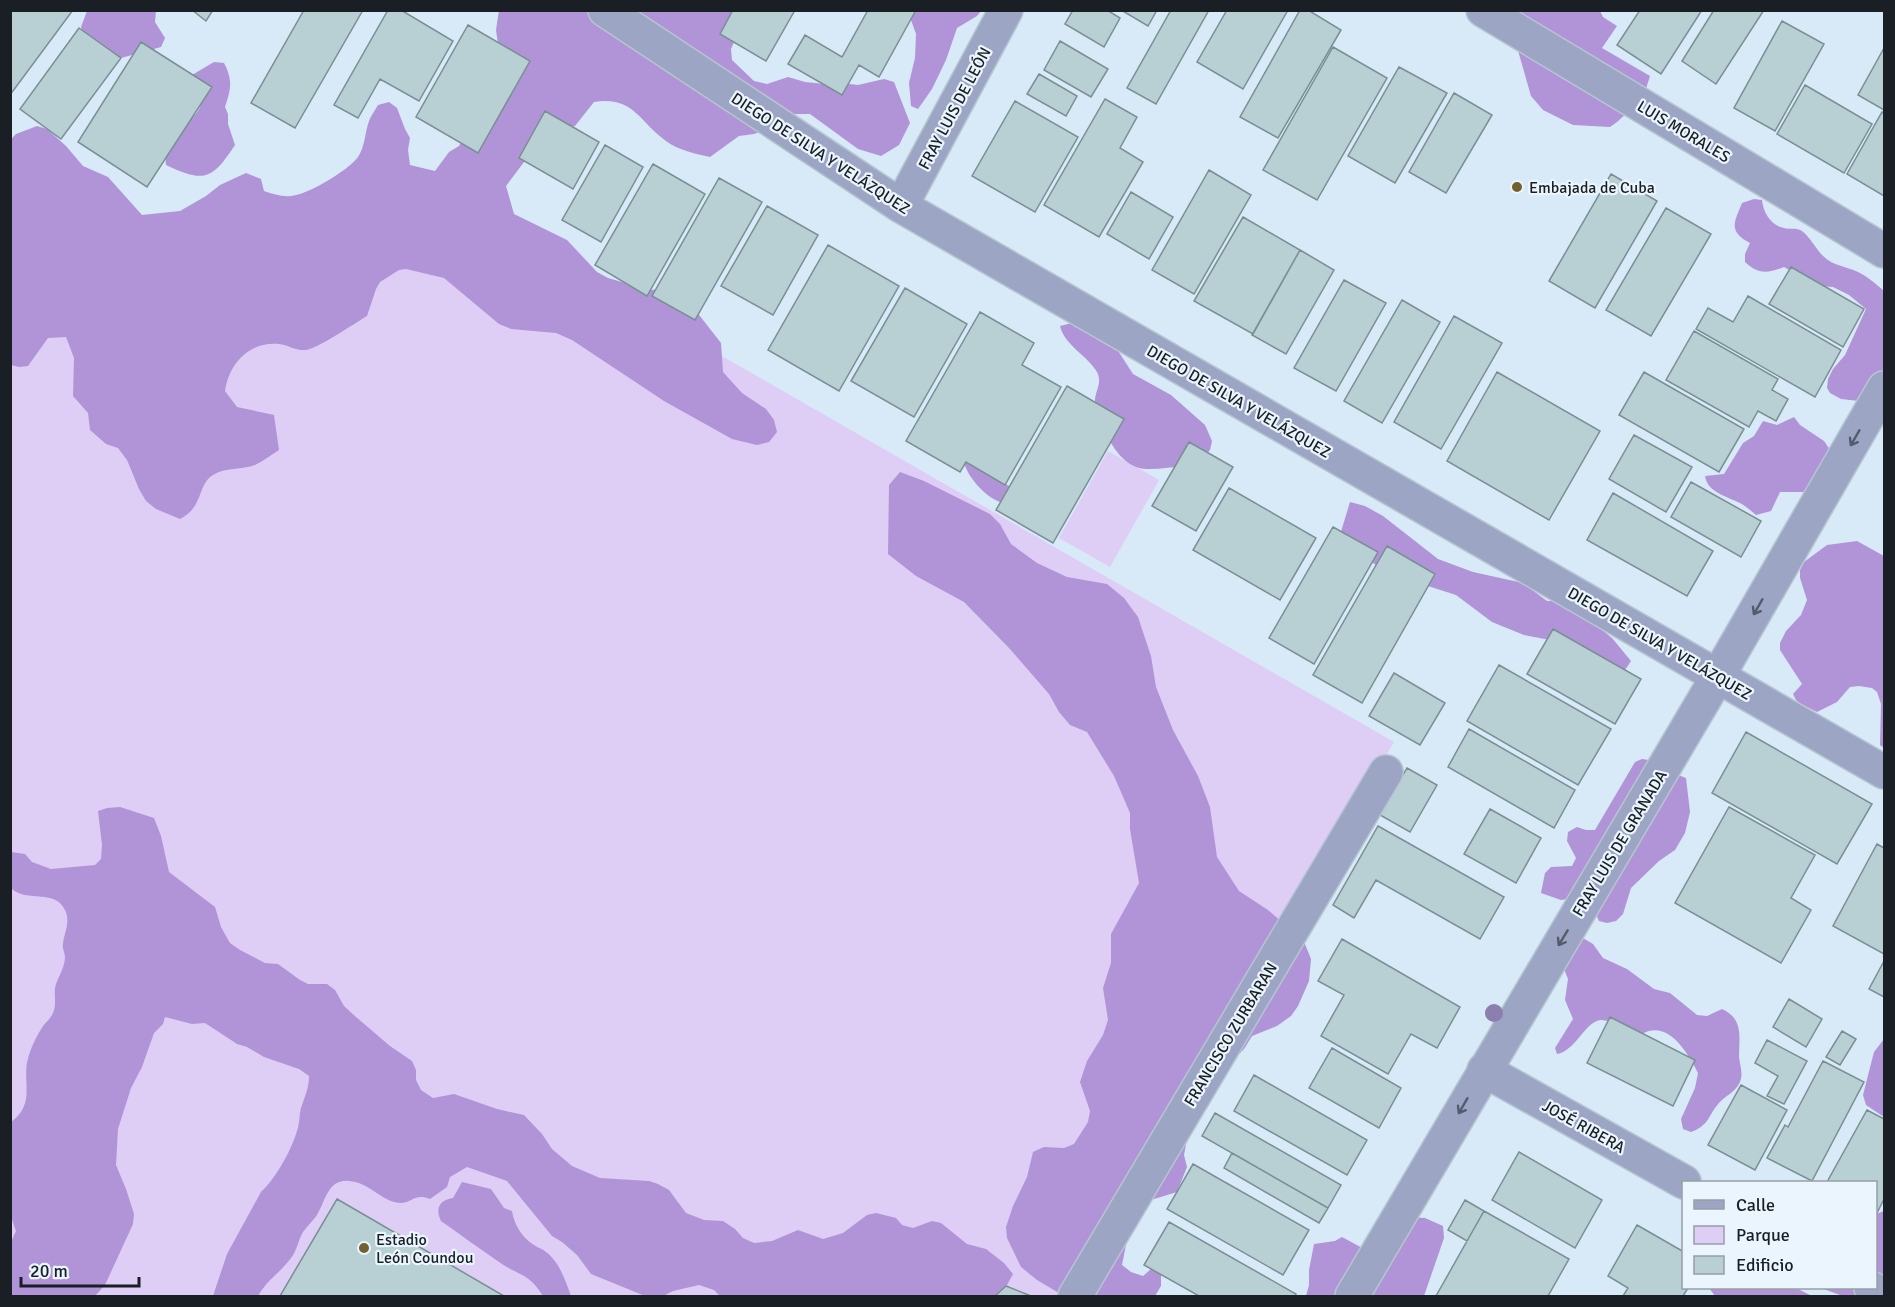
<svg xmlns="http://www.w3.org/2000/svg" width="1895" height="1307" viewBox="0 0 1895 1307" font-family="Signika,sans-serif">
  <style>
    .green { fill: #decdf5 }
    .forest { fill: #b194d7 }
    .building { fill: #b8cfd4; stroke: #798f94; stroke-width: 1.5 }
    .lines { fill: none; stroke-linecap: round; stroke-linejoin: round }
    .minor-casing { stroke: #b6c5d1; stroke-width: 36 }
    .tertiary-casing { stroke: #b6c5d1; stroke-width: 36 }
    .minor { stroke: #9da5c4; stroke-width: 33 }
    .tertiary { stroke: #9da5c4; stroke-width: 33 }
    .tree { fill: #8d7eb0 }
    .oneway { stroke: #545b6c }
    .poi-dot { fill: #72602e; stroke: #ebf5fd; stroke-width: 2 }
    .labels { text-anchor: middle; stroke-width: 4.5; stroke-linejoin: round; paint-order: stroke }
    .street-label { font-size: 16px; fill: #191f24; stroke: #ebf5fd }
    .poi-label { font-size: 16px; fill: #191f24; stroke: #ebf5fd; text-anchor: start }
  </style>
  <rect width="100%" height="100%" fill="#d8e9f7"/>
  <path class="green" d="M457 204 1394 742 1061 1296H11V252Z
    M1108 451 1159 480 1110 567 1059 538Z"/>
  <path class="forest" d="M499 10 733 11 735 26 734 42 731 49 732 60 754 81 767 84 788 77 805 82 825 84 842 83 858 85 884 79 894 82 910 123 899 145 881 156 858 149 810 114H777L768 129 754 134 739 136 710 157C696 154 678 150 666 141 639 122 634 96 594 102L575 126 546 133 506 186 514 214 567 240 597 272 608 278 650 290 665 289 696 311 721 343 723 372 742 393 766 409 774 420 777 432 769 442 757 445 732 439 664 401 572 340 556 333 511 329 499 324 444 278 406 269 399 270 380 282 376 289 367 316C355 323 317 349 306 350 296 351 288 345 279 344 249 341 229 364 225 391L237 407 274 415 279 450C271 455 263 461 255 465 242 470 225 467 213 475 197 485 204 507 180 519L156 509 146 501 139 489 127 460 118 448 106 444 90 430 88 413 73 396 74 358 66 337 48 338 28 366 19 367 11 365 10 140 16 134 37 126 47 129 66 146 83 166 108 177 142 215 180 211 206 196 220 185 246 173 261 179 264 191C273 194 282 197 291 196 307 195 349 170 358 157 365 147 365 132 369 121 371 116 375 110 378 105L389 102 397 108 405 129 410 138 408 150 410 165 435 171 449 152 459 146 466 134 499 51 496 30Z
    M1496 10 1600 11 1603 17 1617 26 1602 48 1650 76 1643 98 1617 122 1610 127 1573 125 1543 110 1531 96 1517 47Z
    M87 11H156L155 22 165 38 161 47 121 58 108 57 85 43 81 27Z
    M896 11H981L977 16 957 28 946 60 932 89 918 109 911 106 909 83 915 58 916 34 911 20Z
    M214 62 224 63C233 80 231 89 225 107L228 114V124L235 145C212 180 204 183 166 165 161 134 202 119 201 102 200 93 195 83 192 75Z
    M1754 199 1762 200C1763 212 1771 226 1784 228 1791 230 1795 227 1802 231 1810 237 1816 249 1823 256 1833 266 1846 266 1858 272 1867 276 1876 284 1884 291V383L1859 401 1841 399 1830 393 1827 388 1828 379 1833 369 1845 355 1866 309 1849 295 1833 287 1817 286 1784 267C1768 273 1759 275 1745 262V254L1750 243C1728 231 1734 223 1742 203Z
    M1072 323 1115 346 1133 374 1171 395 1205 425 1212 441 1210 450 1195 467C1179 465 1165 469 1149 469 1128 470 1114 451 1106 433 1103 425 1095 412 1095 403 1094 392 1103 384 1097 372 1087 355 1065 346 1060 326Z
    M1794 417 1800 425 1824 441 1835 457 1805 492H1780L1771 511 1756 515C1751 511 1746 506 1740 503 1728 497 1707 492 1705 476L1724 474 1743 443 1754 436 1763 421 1777 425Z
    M963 459 1003 479 1007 485 1014 488 1004 503C987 500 966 476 963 459Z
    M900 472 924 481 990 514 1000 524 1011 544 1037 563 1067 577 1107 584 1124 598 1138 617 1151 656 1156 687 1173 730 1198 776 1210 807 1217 857 1239 891 1268 910 1290 929 1305 944 1311 959 1309 981 1298 1006 1291 1016 1277 1026 1252 1036 1244 1049 1233 1060 1188 1134 1184 1155 1187 1167 1177 1192 1141 1203 1132 1214 1122 1265 1131 1272 1143 1276 1151 1269 1161 1273V1286L1155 1296H1064L1037 1280 1021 1267 1007 1238 1006 1227 1013 1206 1027 1177 1033 1152 1044 1147 1064 1148 1074 1144 1088 1122 1090 1111 1080 1082 1087 1061 1103 1035 1108 1020 1103 988 1111 963V934L1139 883 1130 829V813L1114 776 1087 732 1070 725 1059 712 1049 694 1010 649 964 602 916 576 888 554 889 485Z
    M1350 502 1365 506 1383 516 1438 559 1473 572 1523 583 1547 601H1555L1590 620 1612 638 1631 661 1619 679 1560 642 1524 635 1492 622 1456 595 1384 572 1340 535Z
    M1857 541 1884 556V748L1880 745 1881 704 1877 692 1872 688 1859 686 1850 687 1837 702 1817 712 1801 704 1796 700 1793 694 1802 684 1780 650V643L1786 631 1801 615 1807 600 1800 578V570L1804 562 1827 545Z
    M1642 759 1656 761 1665 770 1686 778 1690 812 1685 833 1675 850 1659 861 1631 888 1623 914 1616 921 1607 923 1599 921 1588 896 1561 900 1541 893 1545 873 1551 867 1572 866 1576 858 1567 841 1568 832 1577 827 1586 830H1595L1635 762Z
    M120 807 154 818 161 836 169 872 215 907 221 927 230 943 240 950 265 963 278 964 300 980 308 984H327L335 990 344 1006 356 1017 390 1046 412 1061 416 1070V1080L421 1090 433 1098 454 1094 497 1109 524 1115 542 1134 552 1149 572 1166 600 1178 649 1181 658 1184 669 1190 686 1213 704 1220 723 1221 735 1229 743 1238 754 1243 772 1241 798 1230 823 1239 843 1233 867 1215 876 1213 896 1218 902 1225 913 1228 932 1221 941 1223 967 1244 986 1249 1004 1263 1013 1274 1001 1296H720L714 1290 699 1285 673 1291 663 1296H645L591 1274 577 1255 562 1242 552 1236 507 1181 467 1167 450 1177 447 1187 430 1199C414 1193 413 1203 400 1203 382 1202 369 1182 349 1181 328 1179 326 1200 317 1215 313 1221 307 1226 303 1232 298 1240 297 1251 291 1258 281 1272 267 1280 258 1296H213L227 1254 261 1192C276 1178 291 1151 297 1131 300 1123 299 1115 301 1108 305 1096 309 1088 309 1076L299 1069 264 1057 247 1047 237 1044 205 1023 192 1024 165 1017 163 1024 154 1033 142 1067 131 1088 118 1129 116 1165 126 1189 134 1214 133 1224 105 1285 95 1296H11V1242L16 1231 10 1214V1123C38 1102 20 1081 29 1055 32 1045 37 1035 43 1026 46 1022 50 1019 52 1015 57 1006 54 998 55 988 57 978 65 968 65 957 65 953 62 949 63 944 64 933 70 924 66 912 56 887 27 904 11 888V852L25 854 32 862 51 869 95 865 101 859 102 845 98 811 107 808Z
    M1566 928 1593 944 1603 958 1627 969 1654 989 1670 993 1697 1015 1707 1016 1722 1009C1744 1019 1739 1037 1739 1057 1740 1066 1744 1075 1739 1084 1735 1092 1725 1096 1719 1103 1708 1115 1710 1125 1691 1132L1683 1129 1681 1119 1695 1088 1698 1073C1688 1054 1669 1019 1642 1034 1630 1031 1612 1020 1601 1020 1585 1021 1576 1051 1557 1054L1555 1048 1573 1019 1565 1000 1568 979 1556 949Z
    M1884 1039V1117L1866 1105 1863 1095 1874 1052Z
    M462 1182 491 1189 504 1208 512 1211C514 1224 522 1238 534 1245 538 1248 543 1249 546 1252 559 1261 566 1282 571 1296H543C529 1273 519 1276 499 1262 480 1249 461 1235 441 1221 435 1209 439 1200 453 1198Z
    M1884 1211V1296L1840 1295 1821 1288H1876V1214Z
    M1407 1217 1425 1218 1443 1226 1444 1238 1424 1296H1306L1309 1285V1270L1314 1244 1335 1241 1342 1237 1366 1250Z
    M1709 1288H1796L1812 1296H1715Z"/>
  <path class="building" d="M12 10H73L10 95V13Z
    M192 10H213L206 21Z
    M304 10H363L295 128 251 103Z
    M388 10H401L453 41 419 101 380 79 358 118 334 105Z
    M733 10H795L766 61 720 34Z
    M868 10H916L879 77 859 65 842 95 788 64 805 35 842 57Z
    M1073 10H1107L1120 18 1104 47 1065 24Z
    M1121 10H1157L1148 26Z
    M1171 10H1209L1156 104 1127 88Z
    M1227 10H1288L1243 89 1197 62Z
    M1300 10H1308L1341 30 1278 138 1240 117Z
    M1640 10H1702L1661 74 1617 45Z
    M1714 10H1764L1716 84 1682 61Z
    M1782 21 1824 44 1775 131 1734 108Z
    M468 25 530 61 478 153 416 117Z
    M79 28 121 58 61 139 20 109Z
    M1060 41 1108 69 1091 97 1044 70Z
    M141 42 212 87 147 187 78 142Z
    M1333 47 1387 78 1317 200 1263 170Z
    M1884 48V110L1858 95Z
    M1399 67 1447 93 1395 183 1348 156Z
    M1039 74 1077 96 1066 116 1027 94Z
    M1805 85 1872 124 1844 173 1777 134Z
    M1454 93 1492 115 1446 193 1409 172Z
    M1105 99 1137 117 1120 148 1143 162 1099 237 1044 205Z
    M1015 101 1078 137 1035 212 972 176Z
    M545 111 599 142 573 189 519 158Z
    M1882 112 1884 114V196L1847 174Z
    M605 145 643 167 601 242 562 220Z
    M653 164 705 194 647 296 595 265Z
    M1209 170 1251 195 1194 294 1152 270Z
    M1611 174 1657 201 1595 308 1549 281Z
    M719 178 762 202 695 320 652 296Z
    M1131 192 1173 217 1149 259 1107 234Z
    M767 206 818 235 773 315 721 286Z
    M1666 208 1711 234 1651 336 1606 310Z
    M1243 217 1300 250 1253 334 1194 301Z
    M828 245 899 286 839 391 768 350Z
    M1300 250 1334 270 1286 354 1252 335Z
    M1791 267 1864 309 1843 347 1769 304Z
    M1344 280 1386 303 1336 391 1294 368Z
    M905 288 967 324 914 417 851 381Z
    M1748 296 1841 350 1815 397 1696 329 1708 308 1733 322Z
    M1402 300 1440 322 1382 423 1344 401Z
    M980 312 1034 343 1022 365 1061 387 1005 485 966 462 960 472 906 441Z
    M1454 316 1502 343 1441 449 1394 422Z
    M1694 331 1778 379 1772 390 1788 399 1776 421 1758 411 1749 427 1666 380Z
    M1497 372 1600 431 1549 520 1447 461Z
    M1644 372 1744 429 1719 472 1619 415Z
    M1067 386 1124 419 1053 543 996 510Z
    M1634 435 1692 467 1666 512 1609 479Z
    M1189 442 1233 467 1196 531 1152 506Z
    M1691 482 1761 521 1741 557 1671 517Z
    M1229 488 1316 538 1280 600 1193 550Z
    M1613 493 1713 551 1687 596 1587 540Z
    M1333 527 1378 552 1314 664 1269 638Z
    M1387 546 1435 574 1362 703 1313 675Z
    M1553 629 1641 679 1615 724 1527 674Z
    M1499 665 1611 729 1578 785 1467 721Z
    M1394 673 1445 703 1420 745 1369 716Z
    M1469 729 1575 790 1554 828 1448 767Z
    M1746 732 1872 804 1837 864 1712 793Z
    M1407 768 1437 785 1410 832 1380 815Z
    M1729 807 1815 855 1791 898 1811 910 1781 963 1675 903Z
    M1490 809 1541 838 1516 883 1464 854Z
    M1378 826 1504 897 1480 939 1376 880 1354 918 1333 905Z
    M1877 844 1884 848V954L1833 926Z
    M1342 939 1460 1007 1437 1048 1411 1034 1388 1074 1321 1036 1344 995 1318 981Z
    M1884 961V997L1869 989Z
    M1789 999 1822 1019 1806 1047 1773 1027Z
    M1610 1017 1695 1060 1673 1106 1587 1063Z
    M1842 1031 1856 1039 1840 1065 1826 1057Z
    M1767 1040 1807 1061 1784 1104 1767 1096 1778 1076 1755 1063Z
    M1332 1048 1401 1088 1379 1128 1309 1088Z
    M1823 1061 1864 1082 1812 1181 1767 1158 1785 1125 1788 1127Z
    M1254 1075 1367 1140 1347 1175 1234 1111Z
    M1741 1085 1787 1110 1755 1170 1708 1145Z
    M1867 1110 1884 1119V1199L1876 1215V1182H1827Z
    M1215 1113 1341 1185 1328 1208 1202 1136Z
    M1519 1152 1602 1200 1575 1248 1492 1200Z
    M1232 1153 1328 1208 1319 1223 1224 1168Z
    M1193 1164 1309 1230 1283 1275 1167 1209Z
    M337 1199 504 1296H280Z
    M1465 1200 1484 1211 1467 1241 1448 1230Z
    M1484 1211 1569 1259 1548 1296H1436Z
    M1169 1222 1296 1294 1295 1296H1199L1144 1265Z
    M1637 1225 1684 1252V1288H1688L1683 1296H1623L1628 1288 1608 1276Z
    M1006 1286 1031 1296H995Z"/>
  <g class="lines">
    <defs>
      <path id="minor" d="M605 10 901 206 1884 772
        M1483 10 1884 251
        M901 206 1006 10
        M1484 1070 1684 1182
        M1871 1288 1884 1295
        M1075 1296 1386 772"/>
      <path id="tertiary" d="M1352 1296 1718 676 1884 388"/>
    </defs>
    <use href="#minor" class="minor-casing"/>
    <use href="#tertiary" class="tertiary-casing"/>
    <use href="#minor" class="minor"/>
    <use href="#tertiary" class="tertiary"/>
  </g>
  <circle class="tree" cx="1494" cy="1013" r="9"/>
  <defs><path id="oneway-shaft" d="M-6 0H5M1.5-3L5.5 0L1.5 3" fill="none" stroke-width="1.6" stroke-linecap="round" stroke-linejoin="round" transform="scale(1.5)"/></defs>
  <g class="oneway">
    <use href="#oneway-shaft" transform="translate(1855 438) rotate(120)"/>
    <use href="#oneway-shaft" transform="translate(1758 607) rotate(120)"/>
    <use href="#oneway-shaft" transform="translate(1563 938) rotate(121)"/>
    <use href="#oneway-shaft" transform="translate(1463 1106) rotate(120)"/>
  </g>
  <g class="poi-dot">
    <circle cx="1517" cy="187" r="6"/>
    <circle cx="364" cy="1248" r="6"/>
  </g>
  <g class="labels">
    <g class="street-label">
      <text transform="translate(954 108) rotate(-62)" y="6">FRAY LUIS DE LEÓN</text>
      <text transform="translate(1684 131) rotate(31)" y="6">LUIS MORALES</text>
      <text transform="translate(821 153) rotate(33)" y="6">DIEGO DE SILVA Y VELÁZQUEZ</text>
      <text transform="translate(1239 401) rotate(30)" y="6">DIEGO DE SILVA Y VELÁZQUEZ</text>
      <text transform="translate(1660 643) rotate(30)" y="6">DIEGO DE SILVA Y VELÁZQUEZ</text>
      <text transform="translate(1619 843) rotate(-59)" y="6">FRAY LUIS DE GRANADA</text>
      <text transform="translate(1230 1034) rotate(-59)" y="6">FRANCISCO ZURBARAN</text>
      <text transform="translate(1584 1126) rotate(29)" y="6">JOSÉ RIBERA</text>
    </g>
    <g class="poi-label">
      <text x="1529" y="193">Embajada de Cuba</text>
      <text x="376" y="1245">Estadio<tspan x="376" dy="18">León Coundou</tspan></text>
    </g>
  </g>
  <rect width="1895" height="1307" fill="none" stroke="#191f24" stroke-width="24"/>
  <rect x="1682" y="1181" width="195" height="108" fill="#ebf5fd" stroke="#979fa6" stroke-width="1.5"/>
  <rect x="1694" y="1200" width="30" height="9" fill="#9da5c4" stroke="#979fa6" stroke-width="1.5"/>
  <text x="1736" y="1211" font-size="18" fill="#191f24">Calle</text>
  <rect x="1694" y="1226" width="30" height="18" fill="#decdf5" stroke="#979fa6" stroke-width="1.5"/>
  <text x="1736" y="1241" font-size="18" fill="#191f24">Parque</text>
  <rect x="1694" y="1256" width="30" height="18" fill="#b8cfd4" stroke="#979fa6" stroke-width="1.5"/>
  <text x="1736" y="1271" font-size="18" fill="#191f24">Edificio</text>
  <path d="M21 1277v9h118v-9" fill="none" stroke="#191f24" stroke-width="3"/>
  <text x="30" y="1277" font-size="18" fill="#191f24" stroke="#ebf5fd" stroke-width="4.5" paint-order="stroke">20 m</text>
</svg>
